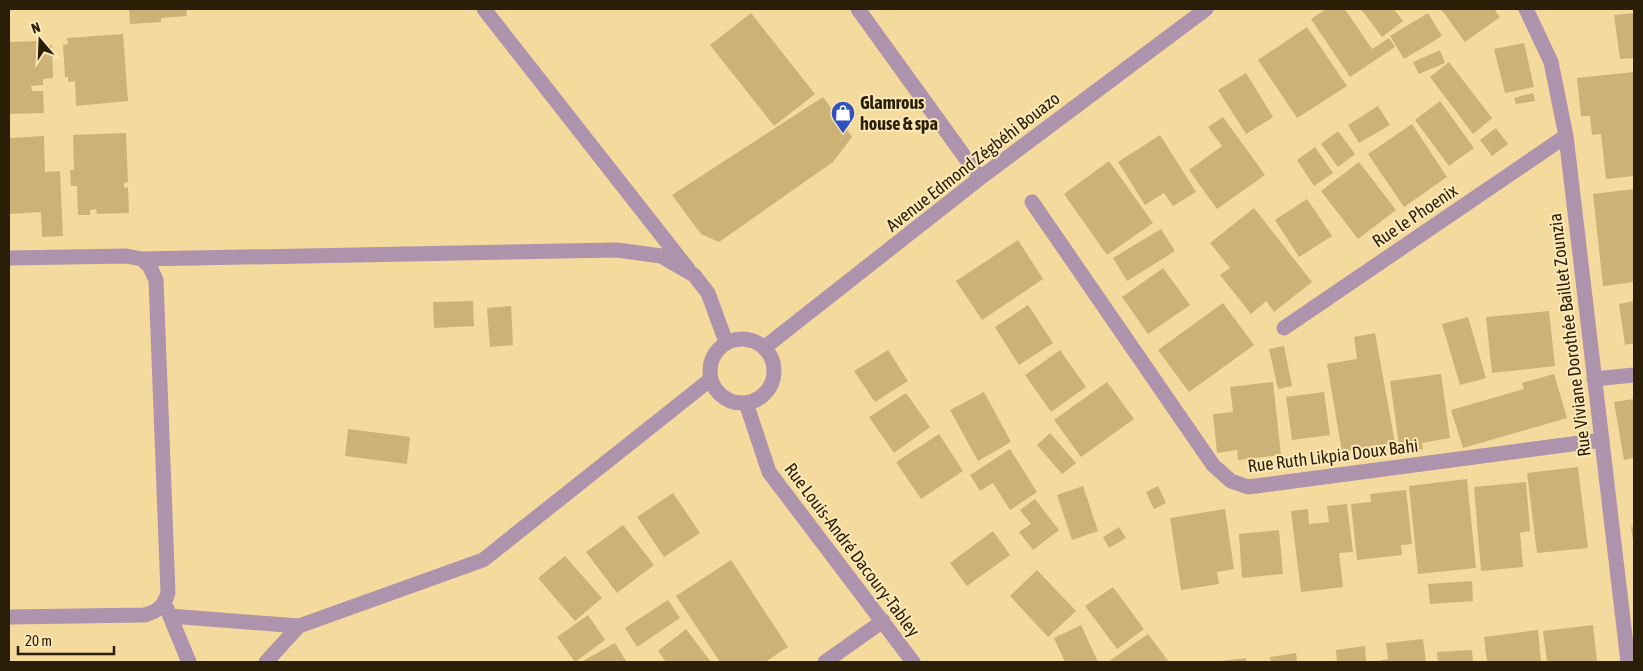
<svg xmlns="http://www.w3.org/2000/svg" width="1643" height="671" viewBox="0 0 1643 671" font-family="'Asap Condensed',sans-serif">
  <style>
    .building { fill: #ccb276 }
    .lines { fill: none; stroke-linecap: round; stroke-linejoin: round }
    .street { stroke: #ad94ac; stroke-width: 15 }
    .labels { text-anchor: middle; stroke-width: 4; stroke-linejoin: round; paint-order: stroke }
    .poi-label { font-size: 18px; font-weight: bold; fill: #291f06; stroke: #fde8b7; text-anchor: start }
    .street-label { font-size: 18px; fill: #291f06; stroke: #fde8b7 }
  </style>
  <rect width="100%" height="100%" fill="#f4da9d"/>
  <path class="building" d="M129 9H186L187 16 161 18V22L130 24Z
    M1326 9H1345L1372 49 1389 38 1395 47 1350 77 1311 19Z
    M1361 9H1394L1403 21 1382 37Z
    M1441 9H1494L1500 17 1465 42Z
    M751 13 815 94 774 126 710 45Z
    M1428 13 1442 36 1404 59 1390 36Z
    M1634 13V58L1620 59 1614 15Z
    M1307 27 1347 86 1297 118 1258 60Z
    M123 34 128 101 76 106 75 81 68 82V77H65L63 45 68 44 67 38Z
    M39 41V46L52 45 53 78 43 79V85L31 86 32 91H43L44 113 9 114V42Z
    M1524 43 1534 87 1505 93 1494 49Z
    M1440 50 1445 63 1419 74 1413 62Z
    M1449 62 1492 118 1473 134 1430 77Z
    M1634 72V176L1606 179 1601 134 1592 135 1590 116H1581L1577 78Z
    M1246 73 1273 117 1246 134 1218 90Z
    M1533 93 1535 101 1516 104 1514 98Z
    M823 97 852 137 833 162 719 242 701 234 672 195Z
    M1440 101 1474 148 1449 166 1415 120Z
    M1378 106 1390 125 1359 143 1348 125Z
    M1223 117 1265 175 1217 209 1189 170 1222 146 1208 127Z
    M1412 124 1447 177 1404 207 1368 154Z
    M1496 128 1508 144 1492 156 1480 140Z
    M1338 131 1355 154 1338 167 1321 144Z
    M126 133 128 182 124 183V188L128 187 129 213 97 214 96 209 90 210V215H78L77 186H71L70 170H74L73 135Z
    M1160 135 1196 192 1173 206 1164 193 1145 205 1118 162Z
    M44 136 45 172 60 171 63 236 42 237 41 212 9 214V138Z
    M1315 147 1333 173 1314 186 1297 160Z
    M1109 161 1153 223 1107 255 1064 194Z
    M1359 162 1396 210 1358 239 1321 191Z
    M1634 189V282L1603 286 1593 194Z
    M1307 199 1332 236 1299 257 1275 220Z
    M1254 208 1312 282 1274 312 1266 301 1251 314 1220 275 1230 268 1210 243Z
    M1161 229 1175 251 1127 281 1113 258Z
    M1018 240 1043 279 982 320 956 281Z
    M1163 268 1190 305 1148 334 1122 297Z
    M473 301 474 326 434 328 433 302Z
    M1634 301V343L1625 345 1619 304Z
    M1223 303 1254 345 1189 392 1158 350Z
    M1028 305 1053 343 1019 365 995 327Z
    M511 306 513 345 490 347 487 308Z
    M1549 311 1555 366 1492 373 1486 317Z
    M1468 317 1486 378 1460 385 1442 324Z
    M1375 333 1395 443 1342 452 1327 364 1357 359 1354 337Z
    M1284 346 1292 386 1278 389 1269 349Z
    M888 350 908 381 875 402 854 371Z
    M1060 350 1086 387 1051 412 1025 375Z
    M1441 374 1450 438 1422 443 1423 449 1400 452 1390 381Z
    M1554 374 1567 418 1463 448 1451 410 1524 389 1522 383Z
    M1107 382 1134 419 1081 457 1054 420Z
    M1273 382 1281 455 1238 460 1237 450 1217 453 1213 414 1233 412 1230 387Z
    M984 392 1011 442 978 461 950 410Z
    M1324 392 1330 435 1292 440 1286 397Z
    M906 393 930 427 894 453 869 417Z
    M1634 399V458L1624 460 1614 402Z
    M348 429 410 437 407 464 345 456Z
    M1050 433 1076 463 1062 474 1037 445Z
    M939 434 963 471 921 499 896 462Z
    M1010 449 1037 492 1010 510 993 483 980 491 970 475Z
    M1578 467 1588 548 1537 553 1527 473Z
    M1467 479 1476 568 1418 574 1409 486Z
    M1526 482 1530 531 1520 533 1523 567 1481 571 1474 487Z
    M1083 486 1098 531 1072 540 1057 495Z
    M1158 486 1166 503 1154 509 1146 492Z
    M1406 490 1412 544 1401 545 1402 555 1357 560 1351 504 1371 502 1370 494Z
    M673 493 700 533 664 557 637 517Z
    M1035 499 1059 530 1033 550 1019 532 1031 524 1020 510Z
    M1347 504 1353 552 1339 553 1343 587 1301 592 1291 511 1308 509 1309 524 1329 522 1327 506Z
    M1225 509 1234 569 1217 572 1219 584 1181 590 1170 518Z
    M623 525 654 565 617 593 586 552Z
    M1634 526V540H1633L1631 527Z
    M1119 527 1126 538 1109 548 1103 537Z
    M1279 530 1283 574 1242 578 1239 534Z
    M993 531 1010 555 967 586 950 563Z
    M565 556 602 598 575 621 538 578Z
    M731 560 788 647 765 662H720L676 596Z
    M1037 570 1076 611 1048 637 1010 596Z
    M1472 581 1473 601 1430 604 1428 584Z
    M1113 587 1144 629 1117 649 1085 606Z
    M668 600 680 618 637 647 625 628Z
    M588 615 605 640 575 662 557 637Z
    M1081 625 1098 662H1065L1054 638Z
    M1593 625 1597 662H1547L1543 631Z
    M686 629 711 662H666L658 651Z
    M1538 630 1541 662H1487L1484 637Z
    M1148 634 1169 662H1108Z
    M1423 639 1426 662H1373L1388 659 1386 643Z
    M615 643 626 661 581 662Z
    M1365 646 1366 662H1337L1336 650Z
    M1472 650 1473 662H1438L1437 652Z
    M1296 653 1297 662H1271L1270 657Z
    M1246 658V662H1222V661Z"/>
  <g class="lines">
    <path class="street" d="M484 9 688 269
      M858 9 980 178
      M1526 9 1551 62 1566 136 1628 662
      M1032 202 1213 465 1231 481 1248 487 1602 440
      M9 258 126 256 142 259 617 250 661 256 694 275 708 293 726 342
      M1284 328 1566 136
      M710 371a32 32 0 1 1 64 0a32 32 0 1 1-64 0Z
      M765 347 980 178 1206 9
      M1594 379 1634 375
      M746 403 769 472 913 662
      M167 609 189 662
      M170 616 299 626
      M9 617 145 615C158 611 164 606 168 593L156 280 150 267 142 259
      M266 662 299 626 483 560 711 379
      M825 662 883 621"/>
  </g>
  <defs>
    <symbol id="shop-pin" viewBox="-11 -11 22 30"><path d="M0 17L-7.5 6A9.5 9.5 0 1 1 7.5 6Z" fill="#3051c1" stroke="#fde8b7"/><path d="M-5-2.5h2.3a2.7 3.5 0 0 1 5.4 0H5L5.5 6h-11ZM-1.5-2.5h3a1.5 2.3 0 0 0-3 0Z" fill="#fff"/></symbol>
  </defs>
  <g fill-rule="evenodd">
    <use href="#shop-pin" x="829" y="99" width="28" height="38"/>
  </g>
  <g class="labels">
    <g class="poi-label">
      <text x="860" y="109">Glamrous<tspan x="860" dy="21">house &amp; spa</tspan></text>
    </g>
    <g class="street-label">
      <text transform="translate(973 162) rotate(-38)" y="6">Avenue Edmond Zégbéhi Bouazo</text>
      <text transform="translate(1415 216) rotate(-34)" y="6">Rue le Phoenix</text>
      <text transform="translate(1570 335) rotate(-97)" y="6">Rue Viviane Dorothée Baillet Zounzia</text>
      <text transform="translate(1333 456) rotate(-7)" y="6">Rue Ruth Likpia Doux Bahi</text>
      <text transform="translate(852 550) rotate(53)" y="6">Rue Louis-André Dacoury-Tabley</text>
    </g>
  </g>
  <rect width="1643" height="671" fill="none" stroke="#291f06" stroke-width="20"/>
  <g transform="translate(40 40) rotate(341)" stroke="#fde8b7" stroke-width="4" paint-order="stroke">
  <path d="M0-4L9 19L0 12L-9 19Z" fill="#291f06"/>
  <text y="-8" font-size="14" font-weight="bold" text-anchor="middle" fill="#291f06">N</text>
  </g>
  <path d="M18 646v8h96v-8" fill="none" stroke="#291f06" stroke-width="2.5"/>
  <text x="25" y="646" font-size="15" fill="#291f06" stroke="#fde8b7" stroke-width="4" paint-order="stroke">20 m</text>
</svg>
